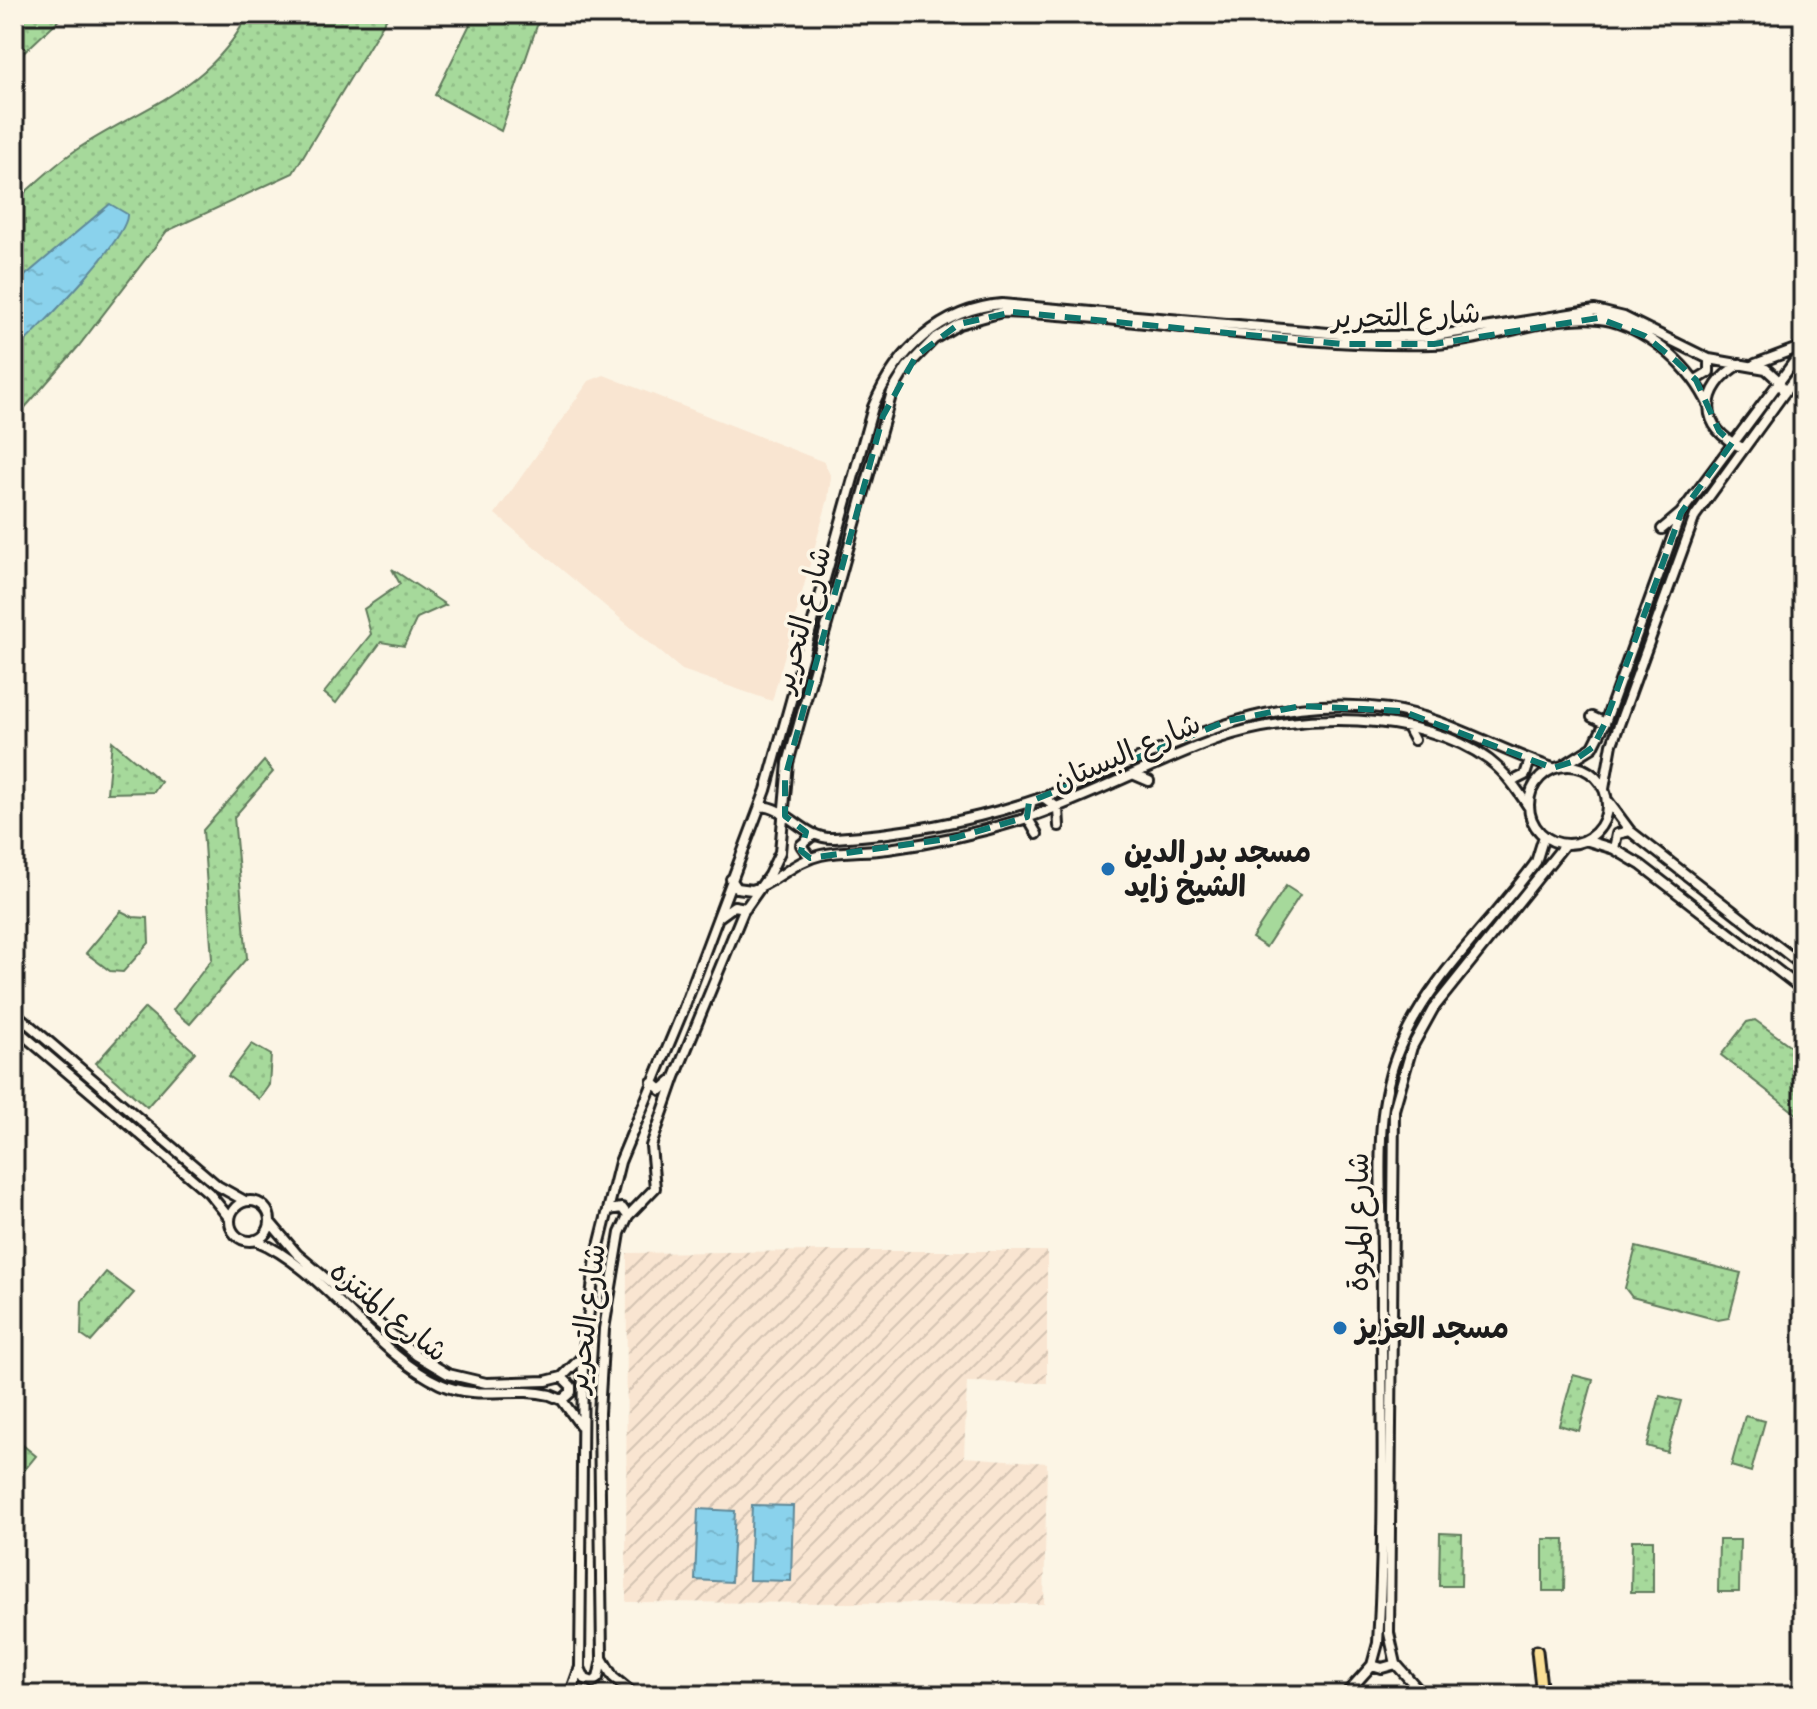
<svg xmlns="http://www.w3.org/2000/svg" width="1817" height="1709" viewBox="0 0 1817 1709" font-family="Itim,'Playpen Sans Arabic',sans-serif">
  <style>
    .built { fill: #f9e5d1 }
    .industrial { fill: url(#industrial-furrows) }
    .green { fill: url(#green-dots); stroke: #617a5c; stroke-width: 2 }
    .pitch { fill: #a6d99b; stroke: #617a5c; stroke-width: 2 }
    .water { fill: url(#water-ripples); stroke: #5e8999; stroke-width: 2 }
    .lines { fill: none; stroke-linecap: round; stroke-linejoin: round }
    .secondary-casing { stroke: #1c1c1c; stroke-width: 14 }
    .primary-casing { stroke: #1c1c1c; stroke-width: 15 }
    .secondary { stroke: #fcf5e5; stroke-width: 8 }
    .primary { stroke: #fadf96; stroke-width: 9 }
    .marked { fill: none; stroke: #0f766e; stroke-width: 6; stroke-dasharray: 16 10; stroke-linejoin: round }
    .poi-dot { fill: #1f6fb2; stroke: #fcf5e5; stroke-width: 3 }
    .labels { text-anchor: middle; stroke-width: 7; stroke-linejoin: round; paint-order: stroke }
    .street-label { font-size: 30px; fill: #1c1c1c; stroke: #fcf5e5 }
    .poi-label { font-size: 30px; font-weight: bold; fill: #1c1c1c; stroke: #fcf5e5; text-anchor: start }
  </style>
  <defs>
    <pattern id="industrial-furrows" width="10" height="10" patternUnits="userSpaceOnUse" patternTransform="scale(2)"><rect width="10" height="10" fill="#f9e5d1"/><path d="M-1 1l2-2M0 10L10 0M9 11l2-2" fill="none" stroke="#d5c4b3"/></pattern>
    <pattern id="green-dots" width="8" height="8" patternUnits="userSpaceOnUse" patternTransform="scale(2)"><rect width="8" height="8" fill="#a6d99b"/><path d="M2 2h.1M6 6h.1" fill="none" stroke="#8eba85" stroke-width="1.8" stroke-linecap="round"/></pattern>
    <pattern id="water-ripples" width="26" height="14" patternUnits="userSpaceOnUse" patternTransform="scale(2)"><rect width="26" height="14" fill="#8ad2ec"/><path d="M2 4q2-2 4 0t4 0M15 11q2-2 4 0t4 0" fill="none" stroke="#76b4ca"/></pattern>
  </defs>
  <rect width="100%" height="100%" fill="#fcf5e5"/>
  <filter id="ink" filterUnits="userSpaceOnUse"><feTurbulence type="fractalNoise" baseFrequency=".0125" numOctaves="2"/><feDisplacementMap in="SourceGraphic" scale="16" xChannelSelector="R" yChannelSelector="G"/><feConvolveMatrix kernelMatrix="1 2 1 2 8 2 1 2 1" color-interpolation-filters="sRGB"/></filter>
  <g filter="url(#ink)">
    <path class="built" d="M604 375 824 462 831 477 828 499 772 701 682 670 495 514 589 381Z"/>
    <path class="industrial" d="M830 1251H1047V1383L967 1382 964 1457 1047 1463 1044 1604 626 1602 627 1253Z"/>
    <path class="green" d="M14 14H65L14 62Z
      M248 14H389L293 173 167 231 78 347 14 420V202C34 185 54 165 76 150 140 107 211 90 248 14Z
      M475 14H541L501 131 435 95Z
      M392 569 446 605 417 618 404 646 381 642 336 703 324 693 371 634 364 609 400 584Z
      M112 741 161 782 154 792 107 793Z
      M264 761 273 772 234 817 247 958 190 1024 173 1010 212 959 203 830Z
      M121 911 133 917 148 918 149 943 123 972 110 971 86 953Z
      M145 1008 195 1052 147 1107 96 1063Z
      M1755 1020 1803 1055V1119L1721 1055 1747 1022Z
      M252 1044 271 1055 269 1085 259 1099 228 1076Z
      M1636 1247 1741 1273 1729 1318 1718 1320 1632 1297 1625 1288Z
      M106 1272 134 1293 91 1342 81 1335 82 1301Z
      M1573 1375 1593 1380 1579 1431 1559 1425Z
      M1660 1396 1681 1401 1667 1452 1647 1446Z
      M1745 1416 1765 1421 1751 1472 1731 1466Z
      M19 1442 36 1456 14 1483V1447Z
      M1440 1533 1462 1534 1461 1586H1439Z
      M1543 1539H1565L1564 1591H1543Z
      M1632 1540H1653V1592H1631Z
      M1719 1540H1740L1739 1592H1718Z"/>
    <path class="pitch" d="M1286 886 1300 895 1266 947 1252 938Z"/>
    <path class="water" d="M110 204 127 214C130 237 35 333 14 352V285Z
      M752 1505 793 1506 791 1581 749 1580Z
      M698 1509 735 1511 731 1582 695 1580Z"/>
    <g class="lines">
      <defs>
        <path id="secondary" d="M1740 364C1699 387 1698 429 1743 448
          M1755 364 1803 346
          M1696 380 1709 372V359
          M1662 529 1681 513
          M1592 717 1605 723
          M1408 729 1414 740
          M1564 765 1593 747 1605 723 1681 513 1803 350
          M1529 805a39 39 0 1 1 78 0a39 39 0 1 1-78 0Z
          M1135 775 1149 781
          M1511 782 1525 775 1530 760
          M1604 789 1612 744 1695 516 1803 367
          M1043 797 1058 808 1059 826
          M1607 800 1630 831 1803 966
          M1032 801 1027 817 1037 834
          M760 806C789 807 803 840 835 838 919 833 1004 814 1082 783 1188 739 1270 692 1389 709 1448 718 1497 750 1553 768
          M1585 840 1614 849 1641 865 1803 990
          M1614 849 1617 834 1630 831
          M810 858 801 845 813 835
          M731 879 737 888 752 890C777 882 794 861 821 855 843 850 866 852 888 849 934 843 979 833 1024 819 1091 797 1153 762 1220 738 1295 712 1422 710 1489 760 1506 773 1517 789 1528 806
          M719 917 734 906 746 908
          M14 1012 218 1186 245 1201
          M14 1027 209 1193 230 1219
          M652 1082 661 1090 671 1081
          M230 1221a20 20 0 1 1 40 0a20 20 0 1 1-40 0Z
          M608 1210 622 1208 628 1216
          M270 1222 297 1254 416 1355 448 1374 486 1383 546 1381 562 1377 583 1356
          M255 1240C321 1266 376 1355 440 1384 477 1401 513 1386 550 1395L562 1400 580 1425
          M562 1377 571 1386V1392L562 1400
          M1372 1665 1382 1668 1396 1664
          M580 1668 585 1679 593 1682 598 1678 602 1660
          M570 1695 580 1667 583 1356 596 1258 620 1162 682 1013 766 790 873 407C896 351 941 309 1002 304L1362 336H1434L1595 310 1624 317 1709 359 1766 369 1779 381 1784 393
          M635 1695 613 1677 602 1658 599 1413 604 1329 620 1233 628 1216 655 1188 651 1146 675 1077 743 912 769 875 780 852 788 763 892 392 907 367 934 339 959 324 1002 312C1146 316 1287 348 1432 344 1486 343 1562 308 1611 321 1652 332 1692 368 1709 406
          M1345 1695 1372 1665 1378 1643C1386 1514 1381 1385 1382 1256 1382 1186 1372 1112 1400 1047 1430 976 1492 923 1536 862L1544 836
          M1423 1695 1396 1664 1389 1633 1394 1110 1412 1047 1433 1009 1565 844"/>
        <path id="primary" d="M1537 1651 1542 1695"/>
      </defs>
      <use href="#secondary" class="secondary-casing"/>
      <use href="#primary" class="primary-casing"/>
      <use href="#secondary" class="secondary"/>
      <use href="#primary" class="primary"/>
    </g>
  </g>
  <path class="marked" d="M1013 312 1342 344H1434L1598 318 1645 336 1676 361 1696 380 1719 431 1732 443 1681 513 1605 723 1593 747 1572 762 1553 768 1402 711 1301 706 1227 721 1029 802 1027 817 954 838 810 858 801 851 806 832 785 816V778L883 416 916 356 959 324Z"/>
  <g class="poi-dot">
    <circle cx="1108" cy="869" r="8"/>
    <circle cx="1340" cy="1328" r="8"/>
  </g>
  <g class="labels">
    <g class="street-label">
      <text transform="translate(1406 315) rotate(-2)" y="10">شارع التحرير</text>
      <text transform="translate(802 619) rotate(-75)" y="10">شارع التحرير</text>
      <text transform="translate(1126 752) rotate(-23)" y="10">شارع البستان</text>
      <text transform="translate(1358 1222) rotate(-90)" y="10">شارع المروة</text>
      <text transform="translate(389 1311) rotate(39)" y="10">شارع المنتزه</text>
      <text transform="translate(586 1318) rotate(-83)" y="10">شارع التحرير</text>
    </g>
    <g class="poi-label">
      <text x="1124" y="862">مسجد بدر الدين<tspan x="1124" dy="34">الشيخ زايد</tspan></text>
      <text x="1356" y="1338">مسجد العزيز</text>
    </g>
  </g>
  <rect width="1817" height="1709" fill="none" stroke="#fcf5e5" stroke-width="48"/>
  <rect x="24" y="24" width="1769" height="1661" fill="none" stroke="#1c1c1c" stroke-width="3" filter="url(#ink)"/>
</svg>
